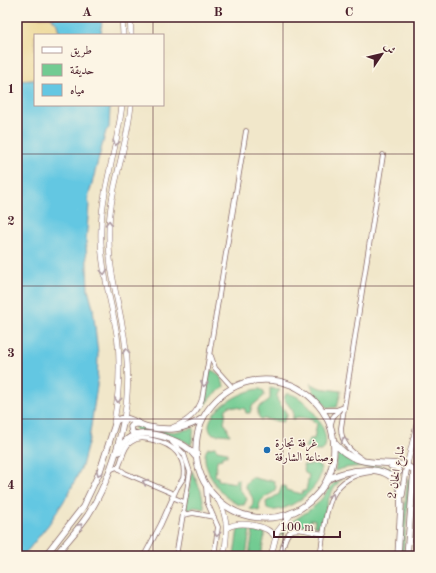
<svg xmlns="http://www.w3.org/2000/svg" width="436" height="573" viewBox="0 0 436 573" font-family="'Old Standard TT',Amiri,serif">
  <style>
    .green { fill: #72cb92; stroke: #5e755e }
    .sand { fill: #eeda9e; stroke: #9c7c64 }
    .water { fill: #64c7e2; stroke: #577386 }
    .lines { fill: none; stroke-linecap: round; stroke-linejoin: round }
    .minor-casing { stroke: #846563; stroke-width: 5.5 }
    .tertiary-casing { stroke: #846563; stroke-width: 6 }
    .secondary-casing { stroke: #846563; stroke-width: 7 }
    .minor { stroke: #fff; stroke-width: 4 }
    .tertiary { stroke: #fff; stroke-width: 5 }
    .secondary { stroke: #fff; stroke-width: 5.5 }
    .oneway { stroke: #ae9aa0 }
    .grid { fill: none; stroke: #4a1f2b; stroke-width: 1; stroke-opacity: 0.55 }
    .poi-dot { fill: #1f6fb2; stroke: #fcf5e5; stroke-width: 1.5 }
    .labels { text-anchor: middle; stroke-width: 3; stroke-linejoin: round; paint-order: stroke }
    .poi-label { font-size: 12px; fill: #4a1f2b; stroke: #fcf5e5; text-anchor: start }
    .street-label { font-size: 12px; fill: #4a1f2b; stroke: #fcf5e5 }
    .neatline { fill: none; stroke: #4a1f2b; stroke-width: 1.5 }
    .grid-label { font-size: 13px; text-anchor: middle; font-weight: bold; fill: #4a1f2b }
  </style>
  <rect width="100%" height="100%" fill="#fcf5e5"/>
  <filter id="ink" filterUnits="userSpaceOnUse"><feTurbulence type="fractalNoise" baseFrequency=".025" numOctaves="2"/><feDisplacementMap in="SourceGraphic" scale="8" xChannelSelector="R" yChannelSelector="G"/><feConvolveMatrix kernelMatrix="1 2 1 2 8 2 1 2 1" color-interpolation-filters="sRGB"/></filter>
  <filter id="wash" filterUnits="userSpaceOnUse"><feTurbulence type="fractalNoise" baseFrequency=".012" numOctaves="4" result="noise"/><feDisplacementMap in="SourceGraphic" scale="16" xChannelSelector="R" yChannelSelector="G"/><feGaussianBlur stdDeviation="0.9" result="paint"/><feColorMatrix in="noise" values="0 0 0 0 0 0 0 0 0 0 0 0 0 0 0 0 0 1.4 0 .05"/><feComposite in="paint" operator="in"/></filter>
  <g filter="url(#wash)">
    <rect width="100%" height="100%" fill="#f1e7ca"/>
    <path class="green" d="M209 370C217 370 223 379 224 387L211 397 201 410 205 400Z
      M310 383 320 388 341 391 337 407 328 408 314 392Z
      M270 388 280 390C271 401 284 405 287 415L283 422 264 419 261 420 258 415V408L270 399Z
      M260 389 264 391V396L252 406 250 413H246L245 409 230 406 226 409 224 424 226 425 230 435 219 434 217 435 211 433C199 414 243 389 260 389Z
      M286 394C304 391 337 437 322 451H315L314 449 305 447 310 439H314L317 423 313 422V419L298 417 293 419V411L284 399Z
      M136 426 173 432 194 428 191 445C175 434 155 432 136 431L134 428Z
      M215 447 217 450 227 452V456L222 455V459L217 460 215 476 218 477V480L235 483 236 479 239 480V488L247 499 244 505C226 507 195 463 208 448Z
      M338 453 354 462 394 468 397 471 393 473C375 466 353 464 335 471Z
      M314 463 320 466C328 485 284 517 267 509L266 502 279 494 282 486H285L286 490 302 494 303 491H306L309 475 305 473 303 465H311Z
      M192 471 201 491 205 509 194 507 190 510 186 509Z
      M251 477 267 481 271 480 274 481 276 487 274 492C265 497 257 500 260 511L250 509C258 498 248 494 245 485Z
      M408 478 410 479 403 556H400L403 518Z
      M341 479C327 496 326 506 322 528L314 526 315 520 311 519 310 526C300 524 287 526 282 536L280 534C290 520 305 515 317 504 325 496 331 482 341 479Z
      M238 528 250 530 246 556H234Z
      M253 531 265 533 261 556H249Z"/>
    <path class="sand" d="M17 17H51L57 24 60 35H35V80L17 81Z"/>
    <path class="water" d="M51 17H102L101 35H60L57 24Z
      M35 80V105H110V106L109 128 106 131 88 198 89 204 86 242 88 290 93 308 98 354 97 386 89 439 82 466 69 493 49 524 28 550 22 556H17V81Z"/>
  </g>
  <g filter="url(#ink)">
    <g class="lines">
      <defs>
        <path id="minor" d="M211 356 215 368 233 388
          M322 410H336L344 407
          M173 427C187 422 197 414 202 399L246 131
          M330 427 333 417 339 410
          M172 442 184 454 190 472 176 556
          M362 459C350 451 341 443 341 428L383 155
          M118 468 125 473 174 494
          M110 470 119 466C123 458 123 447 131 442 138 437 145 438 153 440 173 444 187 457 183 479
          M206 486 207 502 218 527 214 556
          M172 497 184 502
          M183 515 193 513 214 517
          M321 554 328 556
          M144 556 161 524 177 488 184 477
          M281 556C287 521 294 529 324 534
          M320 556C327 518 323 477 371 472"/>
        <path id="tertiary" d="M122 17 123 35
          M130 17 131 35
          M124 418C130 387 128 354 122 324 117 296 109 269 109 240 107 193 127 151 131 105
          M114 422C119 393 121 364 117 335 112 304 102 274 101 242 99 195 117 152 122 105
          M407 465 419 416
          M415 473 419 453
          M219 501C229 520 227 536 224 556
          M227 528C239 520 268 525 275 537
          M271 556 277 532 292 513"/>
        <path id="secondary" d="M196 449a69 69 0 1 1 138 0a69 69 0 1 1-138 0Z
          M138 434 132 432 131 427 134 424H139
          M334 442C359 476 400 454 414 471L407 556
          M119 452C122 445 125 439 133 436 150 429 185 441 195 456
          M389 475H395L399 472 397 467 391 466
          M327 480C345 469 387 462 398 486 402 493 400 500 401 508
          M402 495 407 465
          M45 556 83 507 100 471 116 421C127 413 137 425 148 427 168 431 185 430 203 418
          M55 556C66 542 78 530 88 515 106 486 118 452 124 418
          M398 556 401 505"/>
      </defs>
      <use href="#minor" class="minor-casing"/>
      <use href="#tertiary" class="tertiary-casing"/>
      <use href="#secondary" class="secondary-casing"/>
      <use href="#minor" class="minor"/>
      <use href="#tertiary" class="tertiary"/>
      <use href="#secondary" class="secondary"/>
    </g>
    <defs><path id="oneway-chevron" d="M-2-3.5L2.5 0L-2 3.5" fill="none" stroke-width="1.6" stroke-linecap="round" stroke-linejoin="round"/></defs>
    <g class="oneway">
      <use href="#oneway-chevron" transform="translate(116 143) rotate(103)"/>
      <use href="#oneway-chevron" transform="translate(109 223) rotate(-87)"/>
      <use href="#oneway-chevron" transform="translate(104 272) rotate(82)"/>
      <use href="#oneway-chevron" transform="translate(126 351) rotate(-95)"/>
      <use href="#oneway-chevron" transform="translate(204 384) rotate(99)"/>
      <use href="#oneway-chevron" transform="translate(118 400) rotate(96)"/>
      <use href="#oneway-chevron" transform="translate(344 440) rotate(-111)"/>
      <use href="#oneway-chevron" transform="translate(99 473) rotate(112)"/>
      <use href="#oneway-chevron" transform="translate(145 482) rotate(-157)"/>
      <use href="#oneway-chevron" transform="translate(332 496) rotate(-65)"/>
      <use href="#oneway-chevron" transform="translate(80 526) rotate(-52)"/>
      <use href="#oneway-chevron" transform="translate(217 534) rotate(97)"/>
    </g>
  </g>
  <path class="grid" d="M153 17V35M283 17V556M153 105V556M17 154H419M17 286H419M17 419H419"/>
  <circle class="poi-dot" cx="267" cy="450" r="4"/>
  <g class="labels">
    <g class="poi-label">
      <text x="275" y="447">غرفة تجارة<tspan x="275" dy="14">وصناعة الشارقة</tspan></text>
    </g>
    <g class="street-label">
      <text transform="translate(396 472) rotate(-80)" y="4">شارع الخان 2</text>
    </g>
  </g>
  <rect width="436" height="573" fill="none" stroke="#fcf5e5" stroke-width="44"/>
  <rect x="34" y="34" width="130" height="72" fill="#fcf5e5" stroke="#b59f9b"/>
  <rect x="42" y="47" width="20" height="6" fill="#ffffff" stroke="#b59f9b"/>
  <text x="70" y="54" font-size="12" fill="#4a1f2b">طريق</text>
  <rect x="42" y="64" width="20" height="12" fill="#72cb92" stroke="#b59f9b"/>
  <text x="70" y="74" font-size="12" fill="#4a1f2b">حديقة</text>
  <rect x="42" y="84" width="20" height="12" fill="#64c7e2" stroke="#b59f9b"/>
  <text x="70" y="94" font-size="12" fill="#4a1f2b">مياه</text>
  <g transform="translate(382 54) rotate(55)" stroke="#fcf5e5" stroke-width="3" paint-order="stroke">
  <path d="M0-3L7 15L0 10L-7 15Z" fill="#4a1f2b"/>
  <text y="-6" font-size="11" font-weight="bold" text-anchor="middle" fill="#4a1f2b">ش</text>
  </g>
  <path d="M274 531v6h66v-6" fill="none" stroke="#4a1f2b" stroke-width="2"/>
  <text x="280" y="531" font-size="12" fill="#4a1f2b" stroke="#fcf5e5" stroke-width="3" paint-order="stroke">100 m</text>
  <rect x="22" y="22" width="392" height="529" class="neatline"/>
  <g class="grid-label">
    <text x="87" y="16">A</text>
    <text x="218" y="16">B</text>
    <text x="349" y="16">C</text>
    <text x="11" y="93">1</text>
    <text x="11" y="225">2</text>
    <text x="11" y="357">3</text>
    <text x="11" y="489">4</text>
  </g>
</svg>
